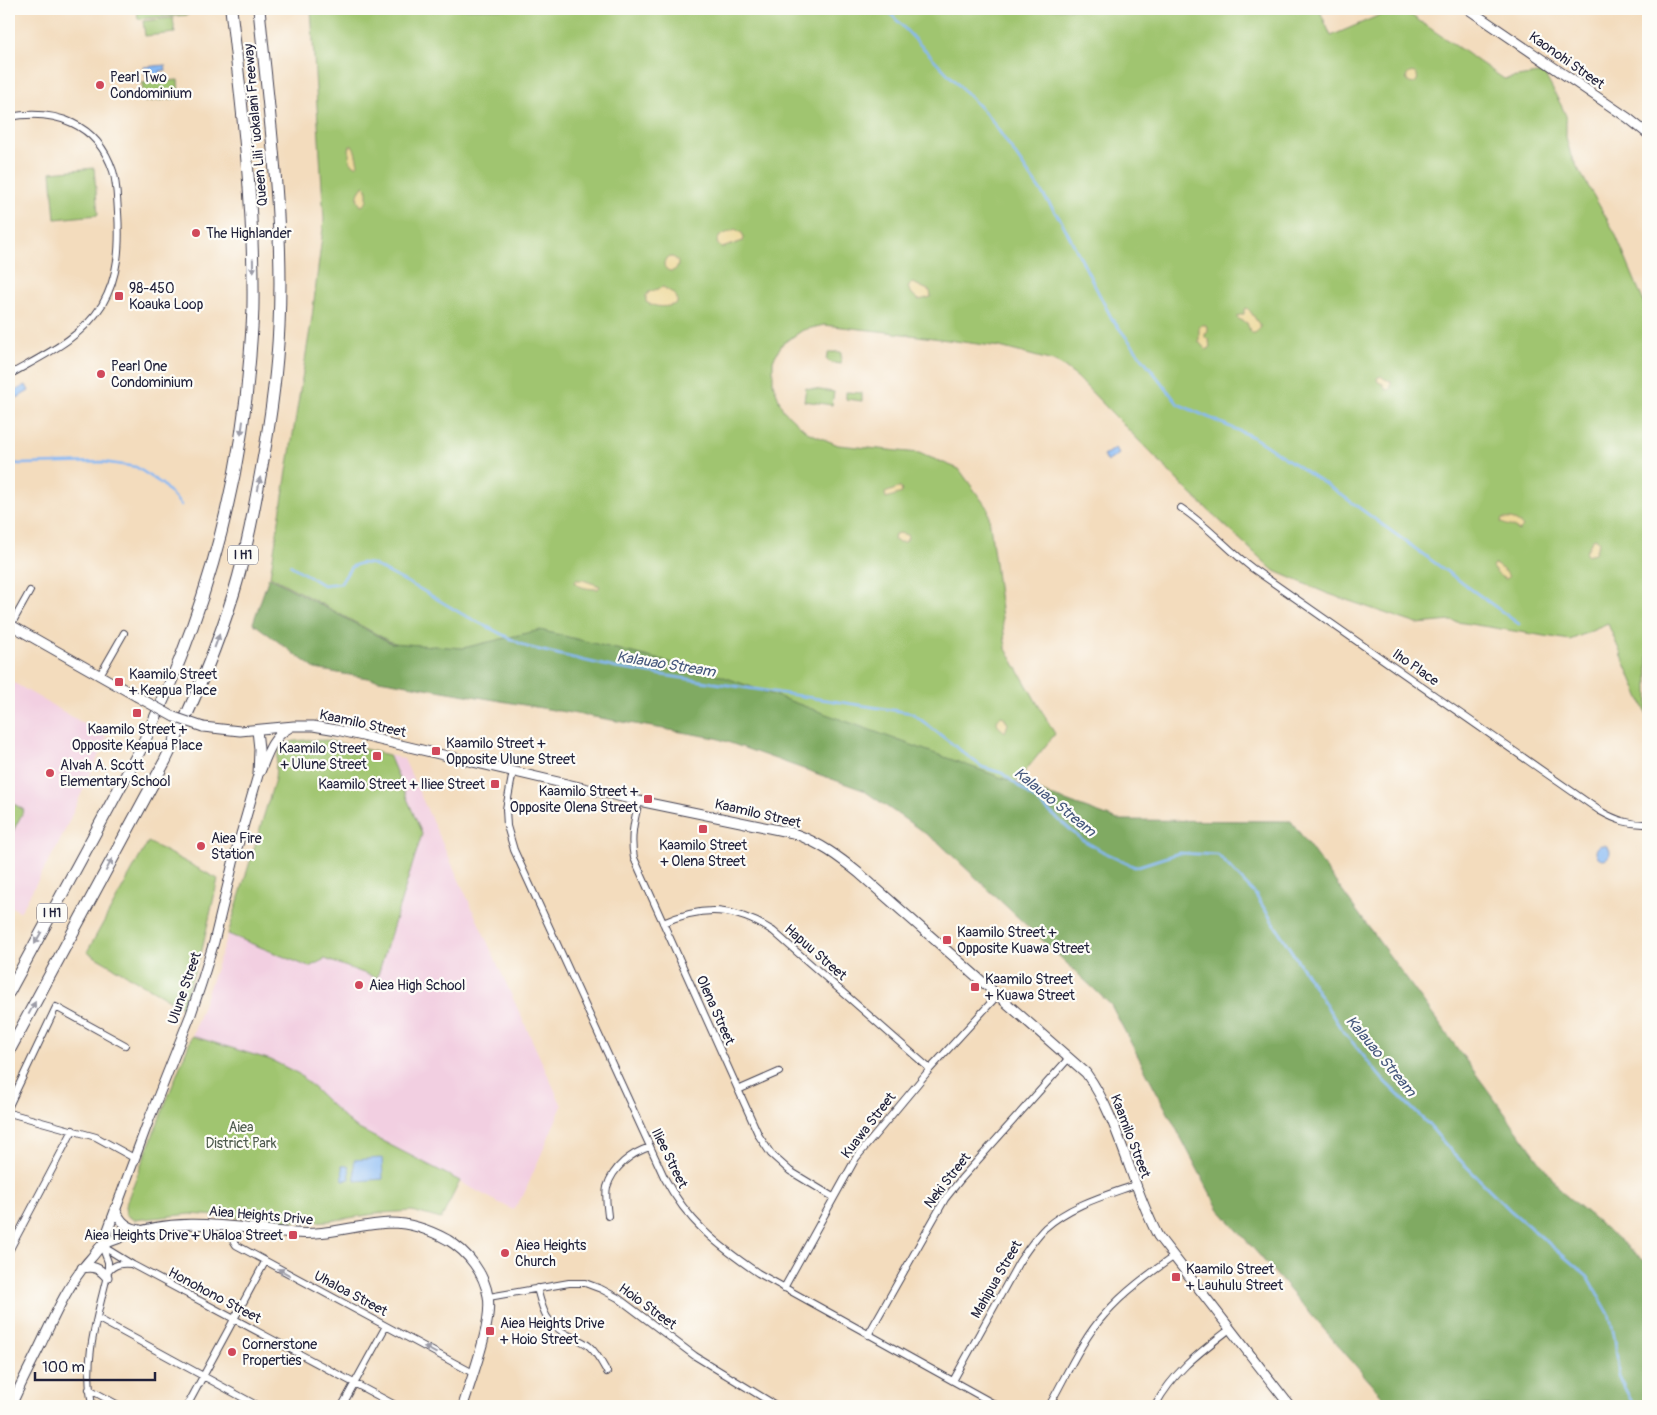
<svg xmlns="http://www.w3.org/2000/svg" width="1657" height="1415" viewBox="0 0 1657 1415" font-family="Pangolin,sans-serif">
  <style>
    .built { fill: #f2cfe1 }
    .green { fill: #a0c56f; stroke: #617455 }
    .forest { fill: #80aa62; stroke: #51664e }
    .sand { fill: #eeda9e; stroke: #887e6c }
    .water { fill: #87b9f4; stroke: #546e98 }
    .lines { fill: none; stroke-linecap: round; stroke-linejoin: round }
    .stream { stroke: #87b9f4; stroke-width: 2.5 }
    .street-casing { stroke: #413e4e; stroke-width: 8 }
    .secondary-casing { stroke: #413e4e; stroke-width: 11 }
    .highway-casing { stroke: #413e4e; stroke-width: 13 }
    .street { stroke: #fff; stroke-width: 6 }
    .secondary { stroke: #fff; stroke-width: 9 }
    .highway { stroke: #fff; stroke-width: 11 }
    .secondary-bridge-casing { stroke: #413e4e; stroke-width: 11; stroke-linecap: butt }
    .secondary-bridge { stroke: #fff; stroke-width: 9 }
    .oneway { fill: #9c9ca7 }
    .poi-dot { fill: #d1495b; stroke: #fdfcf7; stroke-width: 2 }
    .labels { text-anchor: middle; stroke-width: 4.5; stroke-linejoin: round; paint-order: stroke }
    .shield { fill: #fdfcf7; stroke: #646373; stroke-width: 1 }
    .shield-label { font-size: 12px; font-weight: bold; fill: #22223b }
    .street-label { font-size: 14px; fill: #22223b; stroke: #fdfcf7 }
    .poi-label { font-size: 14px; fill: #22223b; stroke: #fdfcf7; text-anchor: start }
    .park-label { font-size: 14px; fill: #4e5b4d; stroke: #fdfcf7 }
    .water-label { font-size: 15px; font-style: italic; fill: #45577c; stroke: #fdfcf7 }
  </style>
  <rect width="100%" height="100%" fill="#fdfcf7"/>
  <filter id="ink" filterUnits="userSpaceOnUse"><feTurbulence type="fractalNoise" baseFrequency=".02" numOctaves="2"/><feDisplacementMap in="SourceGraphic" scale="10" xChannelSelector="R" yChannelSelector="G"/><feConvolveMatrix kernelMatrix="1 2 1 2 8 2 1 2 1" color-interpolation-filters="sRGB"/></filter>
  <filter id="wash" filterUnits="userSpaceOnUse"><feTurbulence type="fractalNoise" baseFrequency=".0096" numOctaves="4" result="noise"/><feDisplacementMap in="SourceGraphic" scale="20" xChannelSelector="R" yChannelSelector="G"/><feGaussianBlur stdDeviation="1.12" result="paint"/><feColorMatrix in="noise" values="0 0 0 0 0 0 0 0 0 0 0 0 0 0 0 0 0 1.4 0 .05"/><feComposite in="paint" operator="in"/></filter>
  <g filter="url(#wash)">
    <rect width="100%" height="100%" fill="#f3dcbd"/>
    <path class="built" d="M9 680 107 737 59 843 20 912 9 905Z
      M327 740 404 759 562 1106 524 1194 513 1210 353 1126 299 1074 271 1060 192 1036 228 934 275 779 278 756 281 748 290 742Z"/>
    <path class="green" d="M137 9H187L188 15 138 19Z
      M311 9H1319L1331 36 1394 9H1402L1504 79 1544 73 1562 107 1566 116V137L1571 156 1615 233 1645 305 1648 356V717L1608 624 1570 640 1451 621 1417 624 1326 593 1273 570 1190 493 1077 377 1061 365 1053 361 1000 347 888 332 824 325 803 330 782 344 773 360V383L783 410 807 432 838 445 919 453 959 469 988 509 1006 649 1055 734 997 806 849 755 391 642 270 576 312 317 324 220Z
      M173 18 175 33 145 36 143 21Z
      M178 80 179 98 144 102 142 83Z
      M94 168 98 215 55 219 51 172Z
      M829 352H841V364C836 363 830 364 826 359Z
      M806 388 834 392 832 405 804 401Z
      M846 392 862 393V401L846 399Z
      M327 740 389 755 422 834 377 978 325 959 309 967 228 934 275 779C276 771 275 755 281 748 290 737 314 741 327 740Z
      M9 801 24 810 9 839Z
      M148 842 218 879 202 950 182 1007 87 952Z
      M192 1036 271 1060 299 1074 353 1126 460 1181 441 1219 412 1211 381 1213 329 1221 305 1222 190 1214 134 1220 126 1215 125 1206Z"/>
    <path class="forest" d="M269 577 391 643 463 648 540 630 713 673 1118 820 1291 821 1563 1193 1648 1264V1406H1391L1218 1208 1111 1005 939 843 863 790 716 738 315 669 253 623Z"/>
    <path class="sand" d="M1406.5 78a5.5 5.5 0 1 1 11 0a5.5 5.5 0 1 1-11 0Z
      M350 146H353C355 149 357 160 358 164L356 166 351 163C349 157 348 152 350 146Z
      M365 186 367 188C366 195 370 203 361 206 355 199 358 192 363 187Z
      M735 229 742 233 744 238 743 241 722 248 718 245 717 241 720 236Z
      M664 264a7 7 0 1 1 14 0a7 7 0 1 1-14 0Z
      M913 283 930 291 931 297 919 300 913 295 908 288 910 284Z
      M663 287C670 292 679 294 677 303 668 308 655 308 646 302V296L649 292Z
      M1247 308 1250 311 1261 327C1258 331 1255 334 1251 333L1247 323 1237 318V316L1244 314V309Z
      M1201 325H1206L1208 331 1205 334V337L1209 340 1210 348 1206 350 1199 342V328Z
      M1381 376 1385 379 1391 381V389L1386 390 1383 384 1378 382 1377 378Z
      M898 488H901L902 493 886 498 885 493Z
      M1502 519C1511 518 1518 520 1523 527L1519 531C1511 524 1507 527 1501 522Z
      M899 533 907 535 908 538 905 542H899L894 540 895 534Z
      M1596 538 1599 542 1595 553 1586 555V552L1593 539Z
      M1495 564 1506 572 1509 577 1506 579C1500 577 1495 572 1492 567Z
      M576 580H583L600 586 598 589C590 589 580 588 575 583Z
      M1001 716 1004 717 1008 724 1005 732 998 726 997 721Z"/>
    <path class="water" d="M165 65 166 70 160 71V76L146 77 144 67Z
      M26 385 29 391 17 398 13 392Z
      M1115 448 1119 454 1107 462 1103 456Z
      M1596 852a7 7 0 1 1 14 0a7 7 0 1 1-14 0Z
      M382 1158 383 1179 355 1181 354 1160Z
      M342 1166H349L350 1179 343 1180Z"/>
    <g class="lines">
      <path class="stream" d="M886 9 990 118 1062 222 1112 319 1178 404 1253 437 1336 491 1519 624
        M9 463 20 464 103 462 136 467 162 484 181 505
        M290 565 323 585 341 583 351 567 361 563 372 564 420 589 462 614 527 647 616 668 912 713 982 767 1002 773 1037 801 1081 839 1109 855 1135 867 1179 853 1218 855 1255 894 1340 1027 1383 1080 1428 1124 1451 1151 1510 1210 1588 1277 1609 1314 1615 1339 1619 1377 1634 1406"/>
    </g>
  </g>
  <g filter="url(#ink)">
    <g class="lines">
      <defs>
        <path id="street" d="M9 117C55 109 97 123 113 171 117 183 117 199 118 212 120 244 119 276 102 305 81 339 42 356 9 375
          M1181 508C1207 525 1227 549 1252 568L1600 811C1616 820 1630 825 1648 824
          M11 625 30 591
          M100 675 124 633
          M513 771 506 809 507 826 514 850 664 1177C688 1222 717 1245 758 1273L998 1406
          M639 801C634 821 630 838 634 858L759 1136 771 1154 790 1171 833 1197
          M663 923C704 905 735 907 773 931L930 1069
          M738 1090 779 1072
          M9 1106 56 1007 125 1045
          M9 1113 96 1137 134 1158
          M608 1216C607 1207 605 1196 607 1187 613 1167 631 1153 650 1147
          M228 1226 231 1237 236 1245 473 1373
          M102 1246 133 1265 397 1406
          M9 1251 73 1130
          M108 1272C114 1264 121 1263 131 1264
          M537 1288C543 1311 545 1323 568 1335 575 1338 583 1341 589 1346 597 1353 602 1363 607 1372
          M784 1288 856 1158 930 1069 997 996
          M489 1297 569 1283H585L601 1289 618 1298 695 1356 777 1406
          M97 1318 258 1406
          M868 1335 945 1199 961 1179 1069 1058
          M953 1381 1019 1262C1027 1250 1035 1238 1045 1228 1071 1205 1104 1196 1135 1185
          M89 1389 120 1406
          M92 1406C83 1359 97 1318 108 1272V1262L102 1246
          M187 1406 265 1262
          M342 1406 386 1326
          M1049 1406C1066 1376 1082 1339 1105 1314 1124 1292 1149 1274 1173 1257
          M1155 1406C1174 1371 1199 1353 1230 1329"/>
        <path id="secondary" d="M1468 9 1628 118 1648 134
          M9 624 136 696
          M203 727 240 731 294 726H313L337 730 639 801 793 833C820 843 838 856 860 874L1086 1073C1120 1120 1130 1183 1158 1236L1290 1406
          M260 772C267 755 272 737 289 728
          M115 1208C120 1222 127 1228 140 1230
          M102 1246 148 1122 191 1014 202 981 214 942 235 855 258 775 259 749 257 730
          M82 1268C94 1266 99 1268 107 1277
          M11 1406C19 1387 29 1368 39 1348 54 1317 68 1283 92 1257 95 1254 98 1249 101 1246 107 1242 116 1240 122 1237 179 1214 235 1228 294 1233 327 1236 358 1224 391 1223 411 1223 430 1230 448 1240 468 1252 484 1273 488 1296 493 1323 471 1379 463 1406"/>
        <path id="highway" d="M9 992 139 752C200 628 240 495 250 356 251 339 253 321 253 303 254 204 242 107 231 9
          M9 1051 165 761C192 706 216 651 234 592 247 549 255 504 263 460 271 416 277 371 279 326 284 220 269 114 259 9"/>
      </defs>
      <use href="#street" class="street-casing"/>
      <use href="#secondary" class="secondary-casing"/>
      <use href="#highway" class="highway-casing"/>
      <use href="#street" class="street"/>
      <use href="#secondary" class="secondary"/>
      <use href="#highway" class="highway"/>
      <defs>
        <path id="secondary-bridge" d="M136 696 174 717 203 727"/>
      </defs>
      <use href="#secondary-bridge" class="secondary-bridge-casing"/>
      <use href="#secondary-bridge" class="secondary-bridge"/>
    </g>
    <defs><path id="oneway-solid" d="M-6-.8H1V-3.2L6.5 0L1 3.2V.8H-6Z" transform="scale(1.25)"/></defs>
    <g class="oneway">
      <use href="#oneway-solid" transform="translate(253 266) rotate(89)"/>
      <use href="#oneway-solid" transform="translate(242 428) rotate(98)"/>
      <use href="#oneway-solid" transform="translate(259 484) rotate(-80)"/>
      <use href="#oneway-solid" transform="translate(217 641) rotate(-70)"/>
      <use href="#oneway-solid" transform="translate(109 865) rotate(-62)"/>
      <use href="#oneway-solid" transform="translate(38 938) rotate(119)"/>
      <use href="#oneway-solid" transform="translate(32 1008) rotate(-62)"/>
      <use href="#oneway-solid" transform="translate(284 1272) rotate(-152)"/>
      <use href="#oneway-solid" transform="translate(430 1350) rotate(-152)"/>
    </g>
  </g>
  <g class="poi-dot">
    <circle cx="100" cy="85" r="5"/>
    <circle cx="196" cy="233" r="5"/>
    <rect x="114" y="291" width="10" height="10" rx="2.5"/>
    <circle cx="101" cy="374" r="5"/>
    <rect x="114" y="677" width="10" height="10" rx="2.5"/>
    <rect x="132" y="708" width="10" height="10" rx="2.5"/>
    <rect x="431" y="746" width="10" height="10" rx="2.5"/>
    <rect x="372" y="751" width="10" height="10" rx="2.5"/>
    <circle cx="50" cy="773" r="5"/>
    <rect x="490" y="779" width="10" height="10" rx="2.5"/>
    <rect x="643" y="794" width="10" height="10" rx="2.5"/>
    <rect x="698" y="824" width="10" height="10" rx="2.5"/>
    <circle cx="201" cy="846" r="5"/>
    <rect x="942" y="935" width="10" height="10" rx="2.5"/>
    <circle cx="359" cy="985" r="5"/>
    <rect x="970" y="982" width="10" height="10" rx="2.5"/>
    <rect x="288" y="1230" width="10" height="10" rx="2.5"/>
    <circle cx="505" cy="1253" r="5"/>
    <rect x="1171" y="1272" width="10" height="10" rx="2.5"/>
    <rect x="485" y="1326" width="10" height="10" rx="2.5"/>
    <circle cx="232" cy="1352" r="5"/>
  </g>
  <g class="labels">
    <g class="shield">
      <rect x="228" y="545.5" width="30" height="19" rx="4"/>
      <rect x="37" y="903.5" width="30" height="19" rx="4"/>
    </g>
    <g class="shield-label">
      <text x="243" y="559">I H1</text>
      <text x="52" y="917">I H1</text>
    </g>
    <g class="street-label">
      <text transform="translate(1567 60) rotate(35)" y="5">Kaonohi Street</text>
      <text transform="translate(255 125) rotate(-95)" y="5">Queen Liliʻuokalani Freeway</text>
      <text transform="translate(1416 667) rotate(35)" y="5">Iho Place</text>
      <text transform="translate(363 723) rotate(12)" y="5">Kaamilo Street</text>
      <text transform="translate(758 813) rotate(13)" y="5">Kaamilo Street</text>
      <text transform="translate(816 952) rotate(41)" y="5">Hapuu Street</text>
      <text transform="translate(184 988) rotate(-71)" y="5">Ulune Street</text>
      <text transform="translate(716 1010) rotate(66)" y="5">Olena Street</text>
      <text transform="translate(868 1125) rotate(-52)" y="5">Kuawa Street</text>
      <text transform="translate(1131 1136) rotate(69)" y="5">Kaamilo Street</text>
      <text transform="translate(670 1158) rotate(64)" y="5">Iliee Street</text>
      <text transform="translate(947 1180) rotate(-52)" y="5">Neki Street</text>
      <text transform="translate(261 1215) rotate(5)" y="5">Aiea Heights Drive</text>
      <text transform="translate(996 1279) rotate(-60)" y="5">Mahipua Street</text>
      <text transform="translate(351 1293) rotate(28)" y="5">Uhaloa Street</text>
      <text transform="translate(215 1295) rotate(28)" y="5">Honohono Street</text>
      <text transform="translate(648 1306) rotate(36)" y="5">Hoio Street</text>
    </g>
    <g class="poi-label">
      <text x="110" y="82">Pearl Two<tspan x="110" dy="16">Condominium</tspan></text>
      <text x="206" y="238">The Highlander</text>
      <text x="129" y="293">98-450<tspan x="129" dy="16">Koauka Loop</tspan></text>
      <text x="111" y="371">Pearl One<tspan x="111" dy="16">Condominium</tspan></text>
      <text x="129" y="679">Kaamilo Street<tspan x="129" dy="16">+ Keapua Place</tspan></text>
      <text x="137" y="734" text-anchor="middle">Kaamilo Street +<tspan x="137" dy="16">Opposite Keapua Place</tspan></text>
      <text x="446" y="748">Kaamilo Street +<tspan x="446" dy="16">Opposite Ulune Street</tspan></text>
      <text x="367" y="753" text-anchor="end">Kaamilo Street<tspan x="367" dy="16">+ Ulune Street</tspan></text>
      <text x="60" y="770">Alvah A. Scott<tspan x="60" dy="16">Elementary School</tspan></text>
      <text x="485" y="789" text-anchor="end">Kaamilo Street + Iliee Street</text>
      <text x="638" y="796" text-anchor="end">Kaamilo Street +<tspan x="638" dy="16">Opposite Olena Street</tspan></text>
      <text x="211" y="843">Aiea Fire<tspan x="211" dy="16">Station</tspan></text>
      <text x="703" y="850" text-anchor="middle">Kaamilo Street<tspan x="703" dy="16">+ Olena Street</tspan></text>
      <text x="957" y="937">Kaamilo Street +<tspan x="957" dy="16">Opposite Kuawa Street</tspan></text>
      <text x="985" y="984">Kaamilo Street<tspan x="985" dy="16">+ Kuawa Street</tspan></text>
      <text x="369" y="990">Aiea High School</text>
      <text x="283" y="1240" text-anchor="end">Aiea Heights Drive + Uhaloa Street</text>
      <text x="515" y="1250">Aiea Heights<tspan x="515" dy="16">Church</tspan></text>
      <text x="1186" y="1274">Kaamilo Street<tspan x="1186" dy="16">+ Lauhulu Street</tspan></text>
      <text x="500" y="1328">Aiea Heights Drive<tspan x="500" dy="16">+ Hoio Street</tspan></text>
      <text x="242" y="1349">Cornerstone<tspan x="242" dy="16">Properties</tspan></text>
    </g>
    <g class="park-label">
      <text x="241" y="1132">Aiea<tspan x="241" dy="16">District Park</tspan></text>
    </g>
    <g class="water-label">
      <text transform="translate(666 664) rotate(9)" y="5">Kalauao Stream</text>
      <text transform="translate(1055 802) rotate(39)" y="5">Kalauao Stream</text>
      <text transform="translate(1381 1056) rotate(50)" y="5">Kalauao Stream</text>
    </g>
  </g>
  <rect width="1657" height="1415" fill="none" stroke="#fdfcf7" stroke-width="30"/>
  <path d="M35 1372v8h120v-8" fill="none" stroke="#22223b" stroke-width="2.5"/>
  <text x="42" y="1372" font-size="15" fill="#22223b" stroke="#fdfcf7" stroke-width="4" paint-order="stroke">100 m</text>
</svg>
